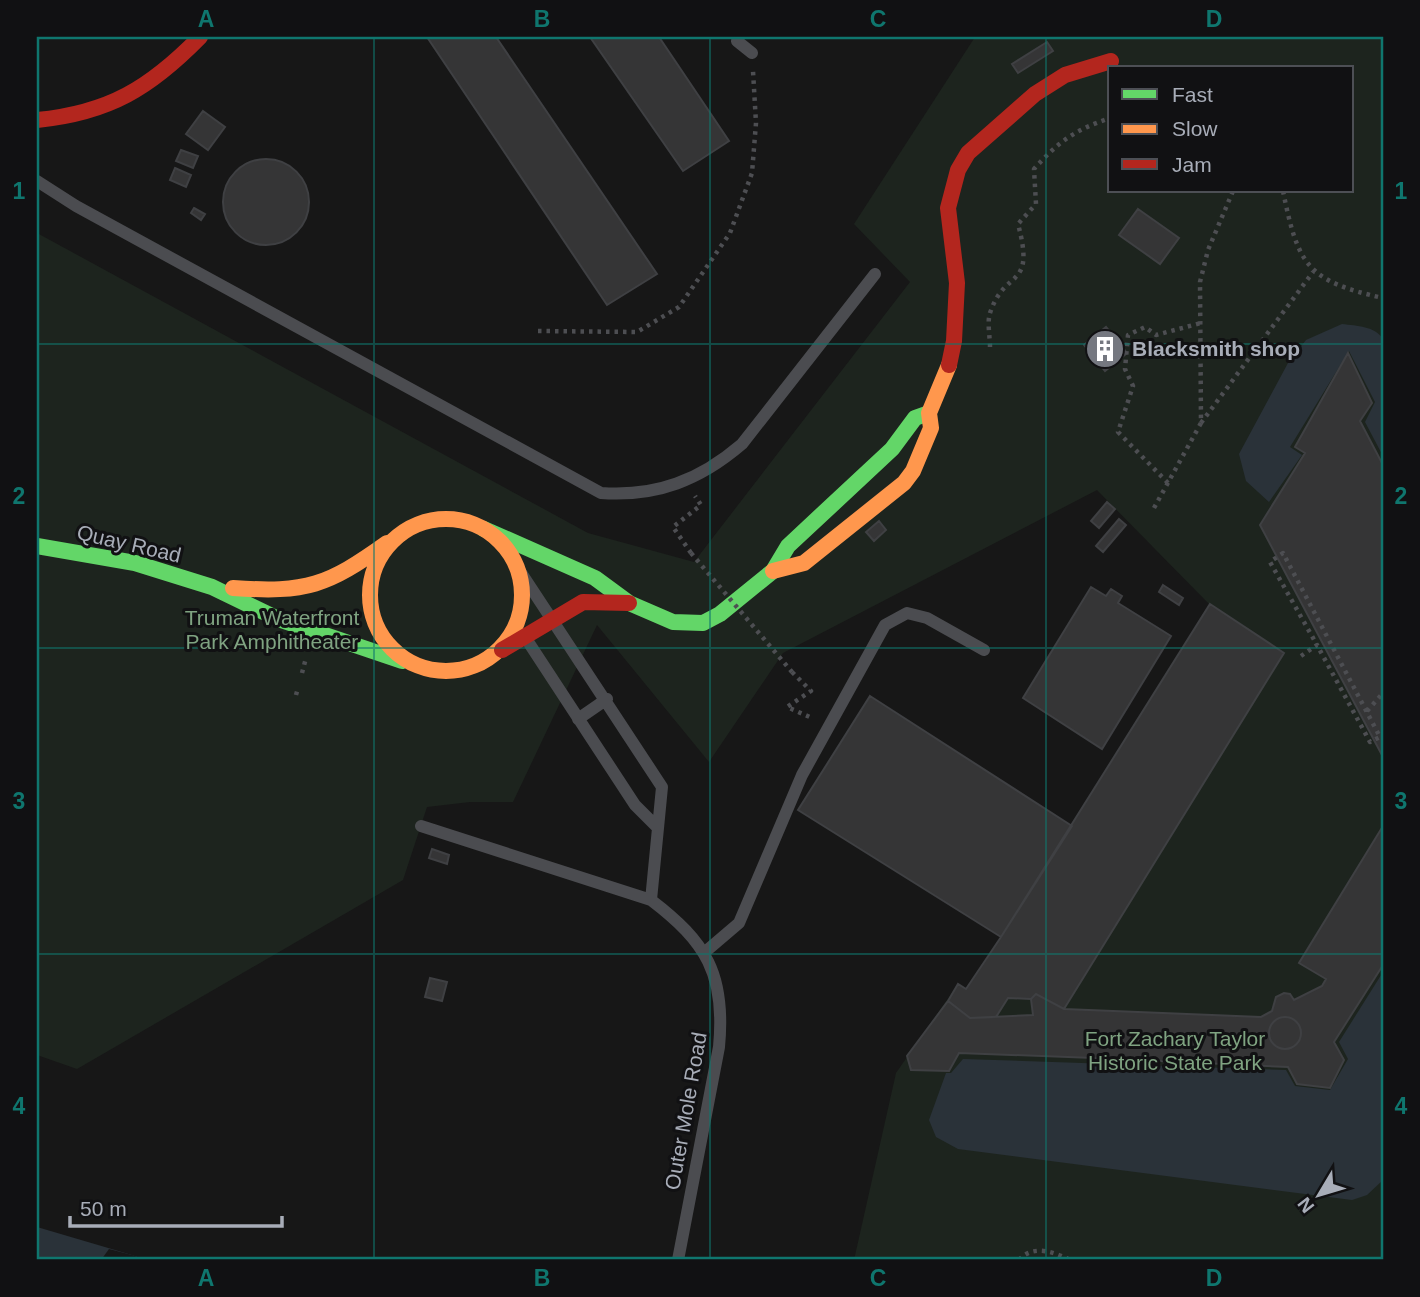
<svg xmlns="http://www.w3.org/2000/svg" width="1420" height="1297" viewBox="0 0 1420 1297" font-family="Arial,sans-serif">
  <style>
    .green { fill: #1d241e; fill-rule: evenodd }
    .water { fill: #2a3239 }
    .pier { fill: #171717 }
    .building { fill: #353536; stroke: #3f4043; stroke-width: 2 }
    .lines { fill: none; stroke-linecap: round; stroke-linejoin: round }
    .path { stroke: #4d4e52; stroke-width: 4.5; stroke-dasharray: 3.5 5; stroke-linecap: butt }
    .lane { stroke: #4b4c50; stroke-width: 12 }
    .fast { stroke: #63d668; stroke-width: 16 }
    .slow { stroke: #ff974d; stroke-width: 16 }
    .jam { stroke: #b3261e; stroke-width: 16 }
    .path-bridge { stroke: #4d4e52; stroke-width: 4.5; stroke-dasharray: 3.5 5; stroke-linecap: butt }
    .grid { fill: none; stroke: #0f766e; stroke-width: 2; stroke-opacity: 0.55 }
    .labels { text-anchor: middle; stroke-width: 6; stroke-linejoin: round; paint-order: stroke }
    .poi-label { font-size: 21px; font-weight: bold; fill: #a8adb8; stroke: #111113; text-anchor: start }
    .street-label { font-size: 21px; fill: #a8adb8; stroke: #111113 }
    .park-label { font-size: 21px; fill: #7fa381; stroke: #111113 }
    .neatline { fill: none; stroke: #0f766e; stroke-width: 2.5 }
    .grid-label { font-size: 23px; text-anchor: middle; font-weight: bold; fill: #0f766e }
  </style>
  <rect width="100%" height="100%" fill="#171717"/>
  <path class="green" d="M975 37H1383V1260H854L896 1073 958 984 966 989 1001 937 1210 605 1097 490 783 653 709 762 597 625 513 802H470L427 807 403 880 77 1069 37 1055V233L588 533 694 562 910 282 854 224ZM1110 68H1352V191H1110Z"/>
  <path class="water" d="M1342 324C1357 326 1375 326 1383 339V456L1365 422 1375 402 1349 351 1290 447 1302 455 1269 502 1246 481 1239 454 1288 363 1306 340Z
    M1383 972V1180L1367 1195 1352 1200 958 1149 936 1137 929 1120 946 1073H951L963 1059 1286 1070 1295 1086 1330 1090 1348 1059 1339 1042Z
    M37 1227 132 1255 146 1260H37Z"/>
  <path class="pier" d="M109 1249 132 1255 146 1260H101Z"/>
  <path class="building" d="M427 37H496L657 274 607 305Z
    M590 37H659L729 141 683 171Z
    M1047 42 1053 51 1018 73 1012 64Z
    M203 111 225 127 208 150 186 134Z
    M181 150 198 156 193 168 176 161Z
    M223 202a43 43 0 1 1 86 0a43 43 0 1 1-86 0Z
    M175 168 191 175 186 187 170 180Z
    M194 208 205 214 201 220 191 213Z
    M1138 209 1179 238 1160 264 1119 235Z
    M1106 327 1127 353 1105 371 1084 345Z
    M1348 353 1372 403 1360 421 1383 465V757L1260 525 1305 453 1295 447Z
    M1107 502 1115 509 1099 528 1091 521Z
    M1119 519 1126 525 1103 552 1096 546Z
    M879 521 886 530 874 541 866 532Z
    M1163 585 1183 598 1179 605 1159 592Z
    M1091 587 1106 596 1111 589 1122 596 1118 603 1171 636 1102 749 1023 698Z
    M1210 604 1284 653 1064 1009 1036 994 1031 999 1008 998 996 1017 970 1018 948 1001 958 984 966 989 1001 937Z
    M870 696 1072 826 1001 937 798 810Z
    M1383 826V965L1334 1042 1344 1060 1330 1088 1297 1084 1288 1067 1094 1058 959 1053 949 1071 911 1070 907 1056 948 1001 970 1018 1033 1015 1031 999 1036 994 1064 1009 1261 1017 1272 1011 1276 997 1284 993 1290 994 1294 1000 1322 986 1326 979 1299 963Z
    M432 849 449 855 447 864 429 858Z
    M430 978 447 982 442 1001 425 997Z
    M1269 1033a16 16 0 1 1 32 0a16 16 0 1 1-32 0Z"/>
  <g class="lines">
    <path class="path" d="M1283 191C1298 265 1307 281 1383 298
      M538 331 637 332 679 307 730 233 752 173 756 123 753 71
      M990 347C990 337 987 322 990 313 1005 267 1036 291 1018 224L1036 204 1034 169C1059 141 1075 130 1110 118
      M1201 423 1313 272
      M1168 483 1118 432 1133 386 1125 369 1128 335 1145 327 1156 335 1201 323
      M1154 508 1201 423 1200 282 1208 250 1233 191
      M691 553 673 527 701 505 695 496
      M1301 656 1317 645 1370 742 1380 737 1283 553 1270 562 1317 645
      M792 672 811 691 787 707 812 718
      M302 673 306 658
      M296 695 298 688
      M1367 711 1383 693
      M1019 1260C1033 1244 1054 1252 1070 1260"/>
    <path class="lane" d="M737 41 752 53
      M37 181 76 206 601 493C657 497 700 480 742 444L875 274
      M514 562 662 787 651 900C706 942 726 974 719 1047L678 1260
      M525 637 635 805 656 826
      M578 719 607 699
      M421 826 651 900
      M705 952 739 923 802 775 885 625 907 613 927 618 984 650"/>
    <path class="fast" d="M484 529 595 578 629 603 673 622 703 623 720 614 773 571 788 546 892 449 915 418 929 413
      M37 546 135 563 212 587 278 619 402 661"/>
    <path class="slow" d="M370 595a76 76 0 1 1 152 0a76 76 0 1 1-152 0Z
      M773 571 804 563 904 483 913 471 931 428 929 413 949 365
      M233 588C307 593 327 586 387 543"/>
    <path class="jam" d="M37 120C109 113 150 88 200 37
      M949 365 954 341 957 283 948 208 958 170 968 153 1035 94 1065 75 1111 61
      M502 650 583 602 629 603"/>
    <path class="path-bridge" d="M691 553 792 672"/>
  </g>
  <path class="grid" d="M374 37V1260M710 37V1260M1046 37V1260M37 344H1383M37 648H1383M37 954H1383"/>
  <defs>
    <symbol id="building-disc" viewBox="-11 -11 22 22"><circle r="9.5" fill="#757880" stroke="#111113"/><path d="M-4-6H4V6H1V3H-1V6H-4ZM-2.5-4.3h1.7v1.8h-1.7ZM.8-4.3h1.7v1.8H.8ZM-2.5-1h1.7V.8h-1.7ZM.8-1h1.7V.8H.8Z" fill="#fff"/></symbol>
  </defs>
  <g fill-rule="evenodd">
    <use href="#building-disc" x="1083" y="327" width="44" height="44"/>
  </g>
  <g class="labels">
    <g class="poi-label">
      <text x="1132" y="356">Blacksmith shop</text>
    </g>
    <g class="street-label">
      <text transform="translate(129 544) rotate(13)" y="7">Quay Road</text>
      <text transform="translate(686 1111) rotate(-80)" y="7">Outer Mole Road</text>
    </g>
    <g class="park-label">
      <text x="272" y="625">Truman Waterfront<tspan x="272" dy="24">Park Amphitheater</tspan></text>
      <text x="1175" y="1046">Fort Zachary Taylor<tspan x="1175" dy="24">Historic State Park</tspan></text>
    </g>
  </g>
  <rect width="1420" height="1297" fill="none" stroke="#111113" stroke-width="77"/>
  <rect x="1108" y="66" width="245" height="126" fill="#111113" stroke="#4d4f55" stroke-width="2"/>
  <rect x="1122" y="89" width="35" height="10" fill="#63d668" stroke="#4d4f55" stroke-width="2"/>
  <text x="1172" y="102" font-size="21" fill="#a8adb8">Fast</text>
  <rect x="1122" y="124" width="35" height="10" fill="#ff974d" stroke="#4d4f55" stroke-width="2"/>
  <text x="1172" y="136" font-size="21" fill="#a8adb8">Slow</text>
  <rect x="1122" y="159" width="35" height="10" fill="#b3261e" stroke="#4d4f55" stroke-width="2"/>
  <text x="1172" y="172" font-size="21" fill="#a8adb8">Jam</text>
  <g transform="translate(1319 1195) rotate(232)" stroke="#111113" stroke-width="5" paint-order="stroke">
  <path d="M0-5L12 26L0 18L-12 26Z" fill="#a8adb8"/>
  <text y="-10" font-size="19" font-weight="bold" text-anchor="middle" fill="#a8adb8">N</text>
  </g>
  <path d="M70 1216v10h212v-10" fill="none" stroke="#a8adb8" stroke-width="3.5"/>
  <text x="80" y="1216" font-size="21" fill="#a8adb8" stroke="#111113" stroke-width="5" paint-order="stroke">50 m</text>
  <rect x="38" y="38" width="1344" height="1220" class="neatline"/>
  <g class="grid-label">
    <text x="206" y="27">A</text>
    <text x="542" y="27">B</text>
    <text x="878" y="27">C</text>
    <text x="1214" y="27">D</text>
    <text x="19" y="199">1</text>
    <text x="1401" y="199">1</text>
    <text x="19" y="504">2</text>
    <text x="1401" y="504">2</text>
    <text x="19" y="809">3</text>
    <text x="1401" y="809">3</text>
    <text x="19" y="1114">4</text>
    <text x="1401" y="1114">4</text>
    <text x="206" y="1286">A</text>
    <text x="542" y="1286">B</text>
    <text x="878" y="1286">C</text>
    <text x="1214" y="1286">D</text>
  </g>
</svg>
